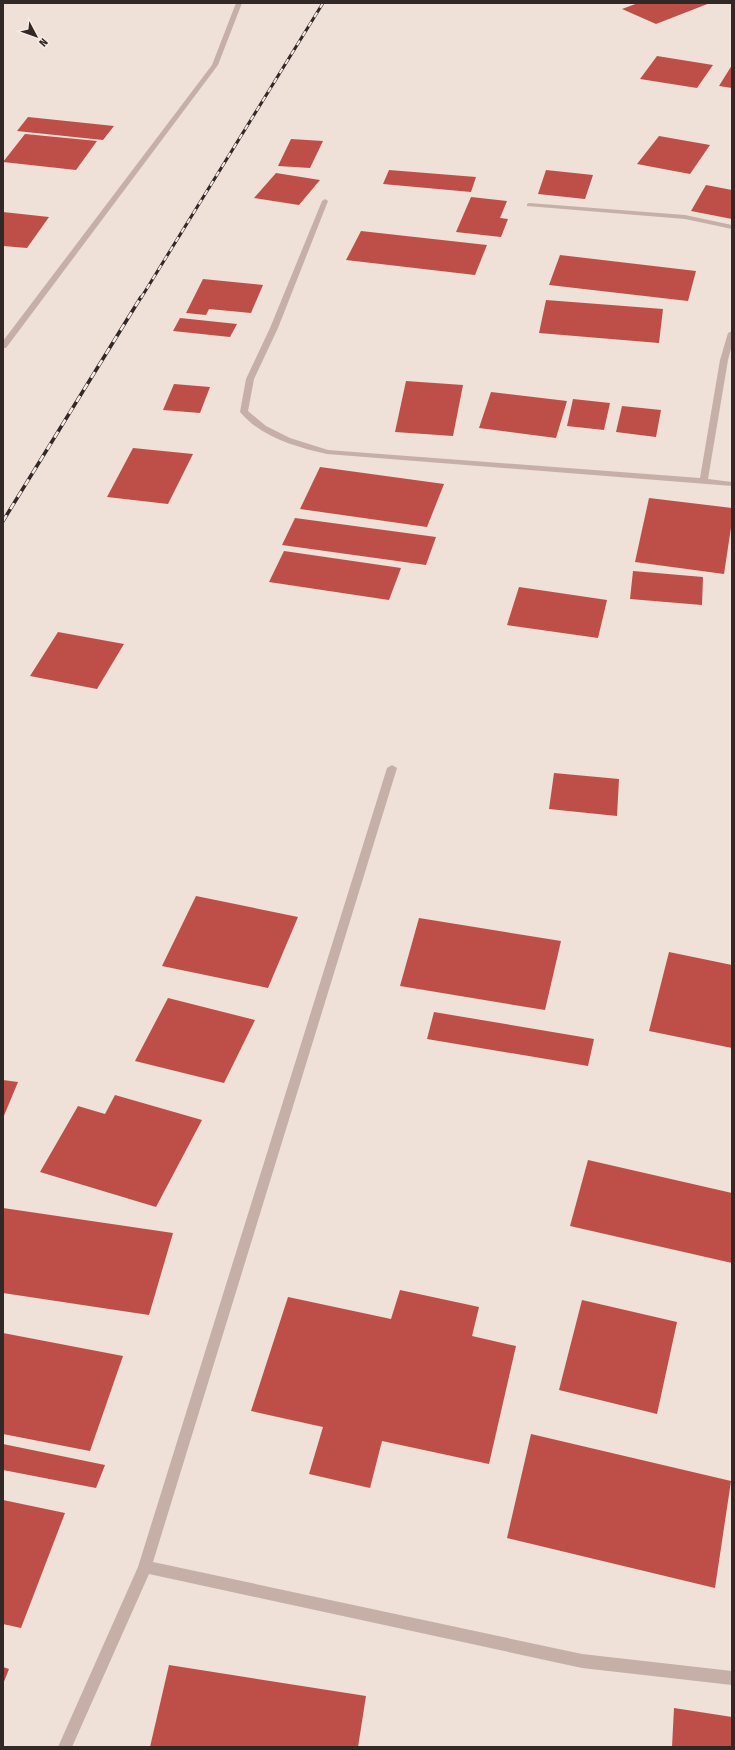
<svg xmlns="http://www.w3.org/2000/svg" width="735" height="1750" viewBox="0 0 735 1750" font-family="'Fira Sans Condensed',sans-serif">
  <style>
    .building { fill: #be4f48 }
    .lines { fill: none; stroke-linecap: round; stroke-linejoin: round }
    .minor { fill: #c6afa6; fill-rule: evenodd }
    .rail-far1-casing { stroke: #322826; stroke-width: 3 }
    .rail-casing { stroke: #322826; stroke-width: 3.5 }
    .rail-far1 { stroke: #f7ebe4; stroke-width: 2; stroke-dasharray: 5.5; stroke-linecap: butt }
    .rail { stroke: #f7ebe4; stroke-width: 2.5; stroke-dasharray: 7; stroke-linecap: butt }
  </style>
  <rect width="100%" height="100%" fill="#efe0d8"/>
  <path class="building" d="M638 3H710L656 24 622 9Z
    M657 56 713 65 697 88 640 79Z
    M732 65V88L719 86Z
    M28 117 114 126 103 140 17 131Z
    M25 134 97 141 76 170 3 162Z
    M659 136 710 145 690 174 637 164Z
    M291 139 323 141 310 168 278 166Z
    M389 170 476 177 471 192 383 184Z
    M546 170 593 175 585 199 538 194Z
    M276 173 320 180 299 205 254 198Z
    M706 185 732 190V219L691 211Z
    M471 197 507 201 500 218 508 219 501 237 456 232Z
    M3 212 49 217 27 248 3 246Z
    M361 231 487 245 475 275 346 260Z
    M560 255 696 271 688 301 549 285Z
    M203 279 263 285 251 313 209 309 206 315 186 313Z
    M546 300 663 309 659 343 539 333Z
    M180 318 237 324 230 337 173 331Z
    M406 381 463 385 453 436 395 432Z
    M174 384 210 387 200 413 163 410Z
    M491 392 567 401 556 438 479 428Z
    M573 399 610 403 604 430 567 426Z
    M622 406 661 410 656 437 616 432Z
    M133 448 193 454 168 504 107 497Z
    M320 467 444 484 427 527 300 509Z
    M649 498 732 508V521L724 574 635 562Z
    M295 518 436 537 426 565 282 545Z
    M284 551 401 568 389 600 269 582Z
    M633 571 703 577 702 605 630 599Z
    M519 587 607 600 598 638 507 625Z
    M58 632 124 644 97 689 30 676Z
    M554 773 619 779 617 816 549 809Z
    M196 896 298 917 268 988 162 966Z
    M419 918 561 941 545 1010 400 986Z
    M669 952 732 965V1048L649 1031Z
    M168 998 255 1020 224 1083 135 1061Z
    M434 1012 594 1039 588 1066 427 1039Z
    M3 1080 18 1082 3 1118Z
    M115 1095 202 1120 156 1207 40 1172 78 1106 105 1114Z
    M588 1160 732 1193V1263L570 1226Z
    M3 1208 173 1233 149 1315 3 1293Z
    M400 1290 479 1307 472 1336 516 1346 489 1464 382 1441 370 1488 309 1474 323 1427 251 1411 288 1297 391 1319Z
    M582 1300 677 1322 657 1414 559 1390Z
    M3 1333 123 1356 90 1451 3 1434Z
    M531 1434 731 1481 715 1588 507 1538Z
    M3 1444 105 1465 96 1488 3 1470Z
    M3 1500 65 1513 21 1628 3 1624Z
    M169 1665 366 1696 358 1747H150Z
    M3 1667 9 1669 3 1684Z
    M674 1708 732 1717V1747H672Z"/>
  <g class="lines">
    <path class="minor" d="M236 3H242L218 65 6 348H3V341L212 65Z
      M325 199 328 201 278 328 254 379 248 411 266 426 290 438 328 450 700 478 720 360 728 333 732 331V345L728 360 708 479 732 482V486L327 454C296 447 261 437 240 412L246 379 270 328 322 201Z
      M529 203 685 215 732 225V229L685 219 527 206V204Z
      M392 765 397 768 153 1562 582 1654 732 1671V1685L582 1668 149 1574 72 1747H58L138 1567 387 768Z"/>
    <defs>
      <path id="rail-far1" d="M141 298 323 3"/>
      <path id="rail" d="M3 521 141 297"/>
    </defs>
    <use href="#rail-far1" class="rail-far1-casing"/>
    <use href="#rail" class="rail-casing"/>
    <use href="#rail-far1" class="rail-far1"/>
    <use href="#rail" class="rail"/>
  </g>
  <rect width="735" height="1750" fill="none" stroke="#322826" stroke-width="8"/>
  <g transform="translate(36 36) rotate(131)" stroke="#f7ebe4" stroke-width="3" paint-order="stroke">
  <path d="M0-3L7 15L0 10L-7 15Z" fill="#322826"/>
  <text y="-6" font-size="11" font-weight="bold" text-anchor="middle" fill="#322826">N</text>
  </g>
</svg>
